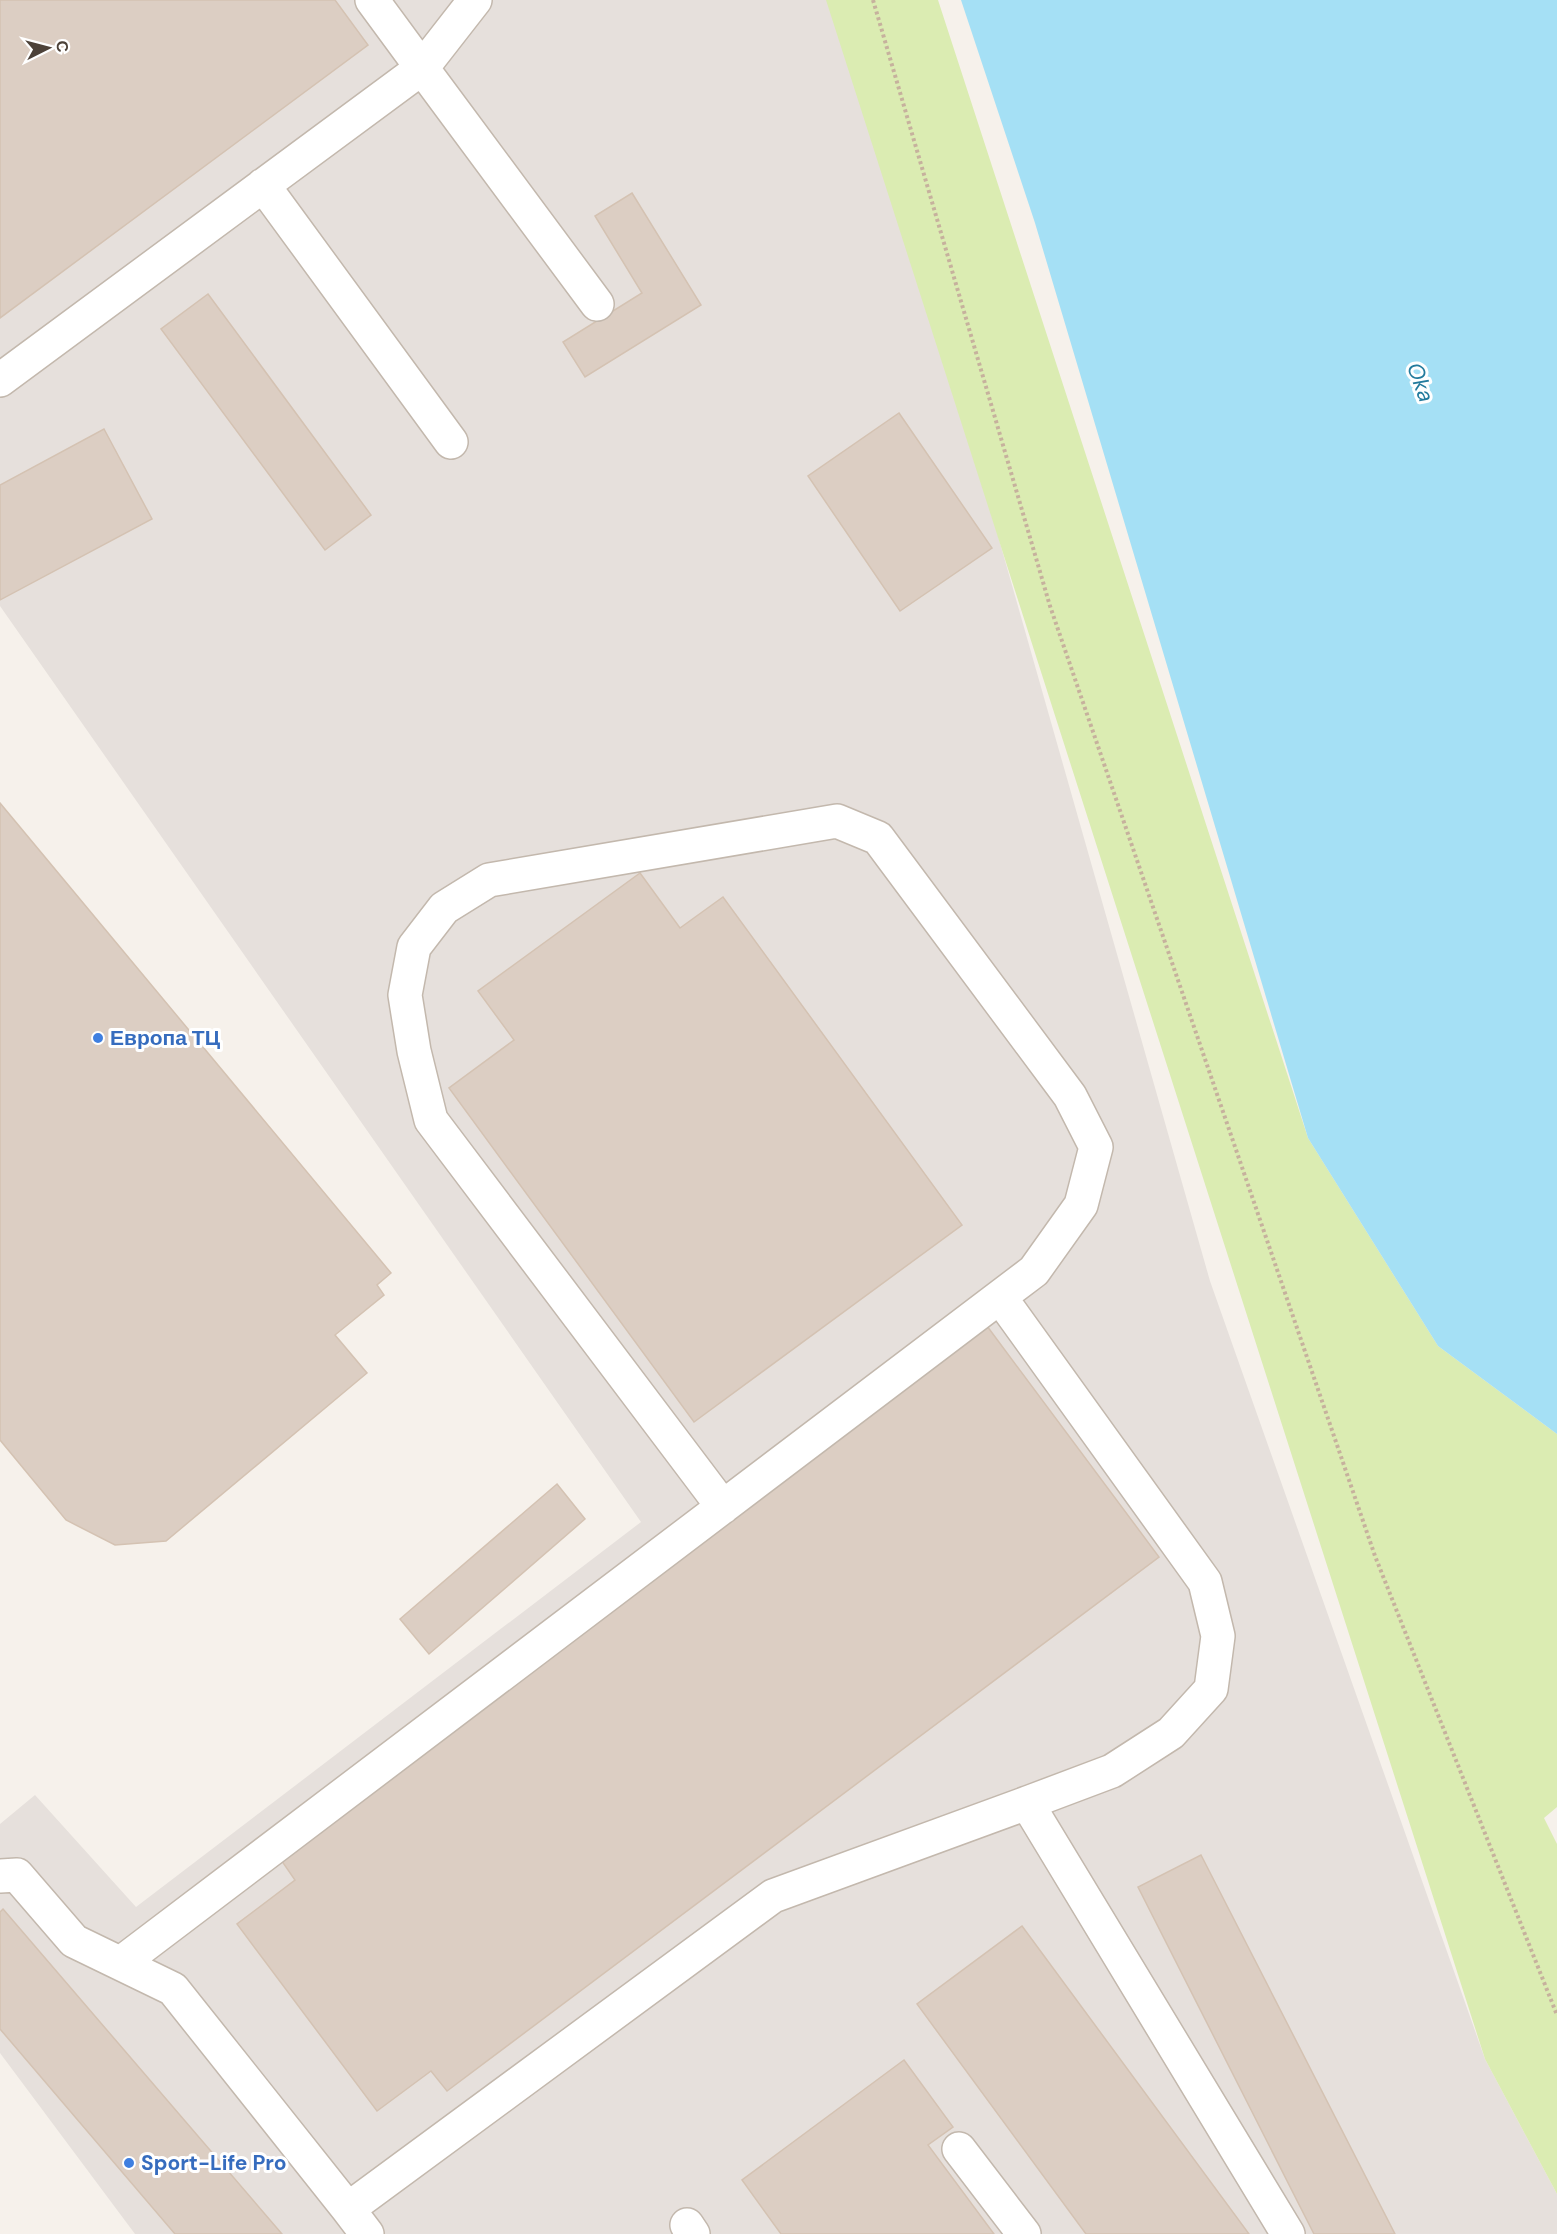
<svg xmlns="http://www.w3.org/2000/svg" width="1557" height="2234" viewBox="0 0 1557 2234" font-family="'DM Sans',sans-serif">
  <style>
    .industrial { fill: #e6e0dc }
    .green { fill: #dbecb2 }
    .water { fill: #a5e0f5 }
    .building { fill: #dccec3; stroke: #d4c2b2; stroke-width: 1.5 }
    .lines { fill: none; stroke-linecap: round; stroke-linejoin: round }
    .minor-casing { stroke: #c3b8ad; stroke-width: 36 }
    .path { stroke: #c6b19d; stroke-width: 4; stroke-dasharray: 3 3; stroke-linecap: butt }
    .minor { stroke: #fff; stroke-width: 33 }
    .shop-dot { fill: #3f7fe0; stroke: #fff; stroke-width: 2 }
    .labels { text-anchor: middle; stroke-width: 6; stroke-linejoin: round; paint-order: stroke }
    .shop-label { font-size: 21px; font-weight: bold; fill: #366cbe; stroke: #fff; text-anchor: start }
    .water-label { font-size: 22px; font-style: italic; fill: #237b9d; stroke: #fff }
  </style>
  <rect width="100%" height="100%" fill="#f6f1eb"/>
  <path class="industrial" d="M0 0H829L940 332 1210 1281 1485 2059 1557 2194V2234H135L0 2053V1824L35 1795 136 1907 641 1522 0 606Z"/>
  <path class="green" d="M826 0H938L1308 1138 1438 1346 1557 1434V1807L1544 1818 1557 1844V2194L1485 2059Z"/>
  <path class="water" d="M961 0H1557V1434L1438 1346 1308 1138 1035 223Z"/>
  <path class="building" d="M0 0H335L368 45 0 318Z
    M632 193 701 305 585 377 563 342 642 293 595 216Z
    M208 294 371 515 325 550 161 329Z
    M899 413 992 548 900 611 808 476Z
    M104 429 152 519 0 600V485Z
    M0 803 391 1273 377 1285 384 1295 335 1335 367 1373 166 1541 115 1545 66 1520 0 1440Z
    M640 873 680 928 723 897 962 1225 694 1422 449 1088 514 1040 478 991Z
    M987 1326 1159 1557 447 2091 431 2071 377 2111 237 1924 295 1880 279 1857Z
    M557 1484 585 1519 429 1654 400 1619Z
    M1201 1855 1395 2234H1314L1138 1887Z
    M3 1909 282 2234H175L0 2029V1912Z
    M1022 1926 1249 2234H1086L917 2004Z
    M904 2060 953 2127 928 2145 994 2234H781L742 2180Z"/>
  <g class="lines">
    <defs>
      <path id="minor" d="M475 0 422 68 597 304
        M263 185 451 442
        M0 380 422 68 372 0
        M1000 1297 1205 1582 1218 1636 1211 1689 1171 1733 1112 1771 1027 1803
        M0 1876 17 1875 74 1941 173 1989 348 2209 773 1896 1027 1803 1288 2234
        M121 1963 1034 1271 1081 1205 1096 1147 1070 1096 878 838 837 821 489 880 444 908 414 947 405 995 414 1051 431 1120 723 1507
        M959 2149 1024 2234
        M348 2209 367 2234
        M687 2225 693 2234"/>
    </defs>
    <use href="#minor" class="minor-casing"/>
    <path class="path" d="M873 0 1050 606 1375 1556 1557 2015"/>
    <use href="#minor" class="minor"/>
  </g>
  <g class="shop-dot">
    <circle cx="98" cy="1038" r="6"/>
    <circle cx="129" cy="2163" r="6"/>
  </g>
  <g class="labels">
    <g class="shop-label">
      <text x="110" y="1045">Европа ТЦ</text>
      <text x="141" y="2170">Sport-Life Pro</text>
    </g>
    <g class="water-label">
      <text transform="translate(1421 382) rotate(70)" y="8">Oka</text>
    </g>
  </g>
  <g transform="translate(48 48) rotate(84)" stroke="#ffffff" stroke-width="4.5" paint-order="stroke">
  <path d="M0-4.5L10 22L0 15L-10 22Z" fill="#4c4138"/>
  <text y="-9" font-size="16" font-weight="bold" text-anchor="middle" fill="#4c4138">С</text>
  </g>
</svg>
